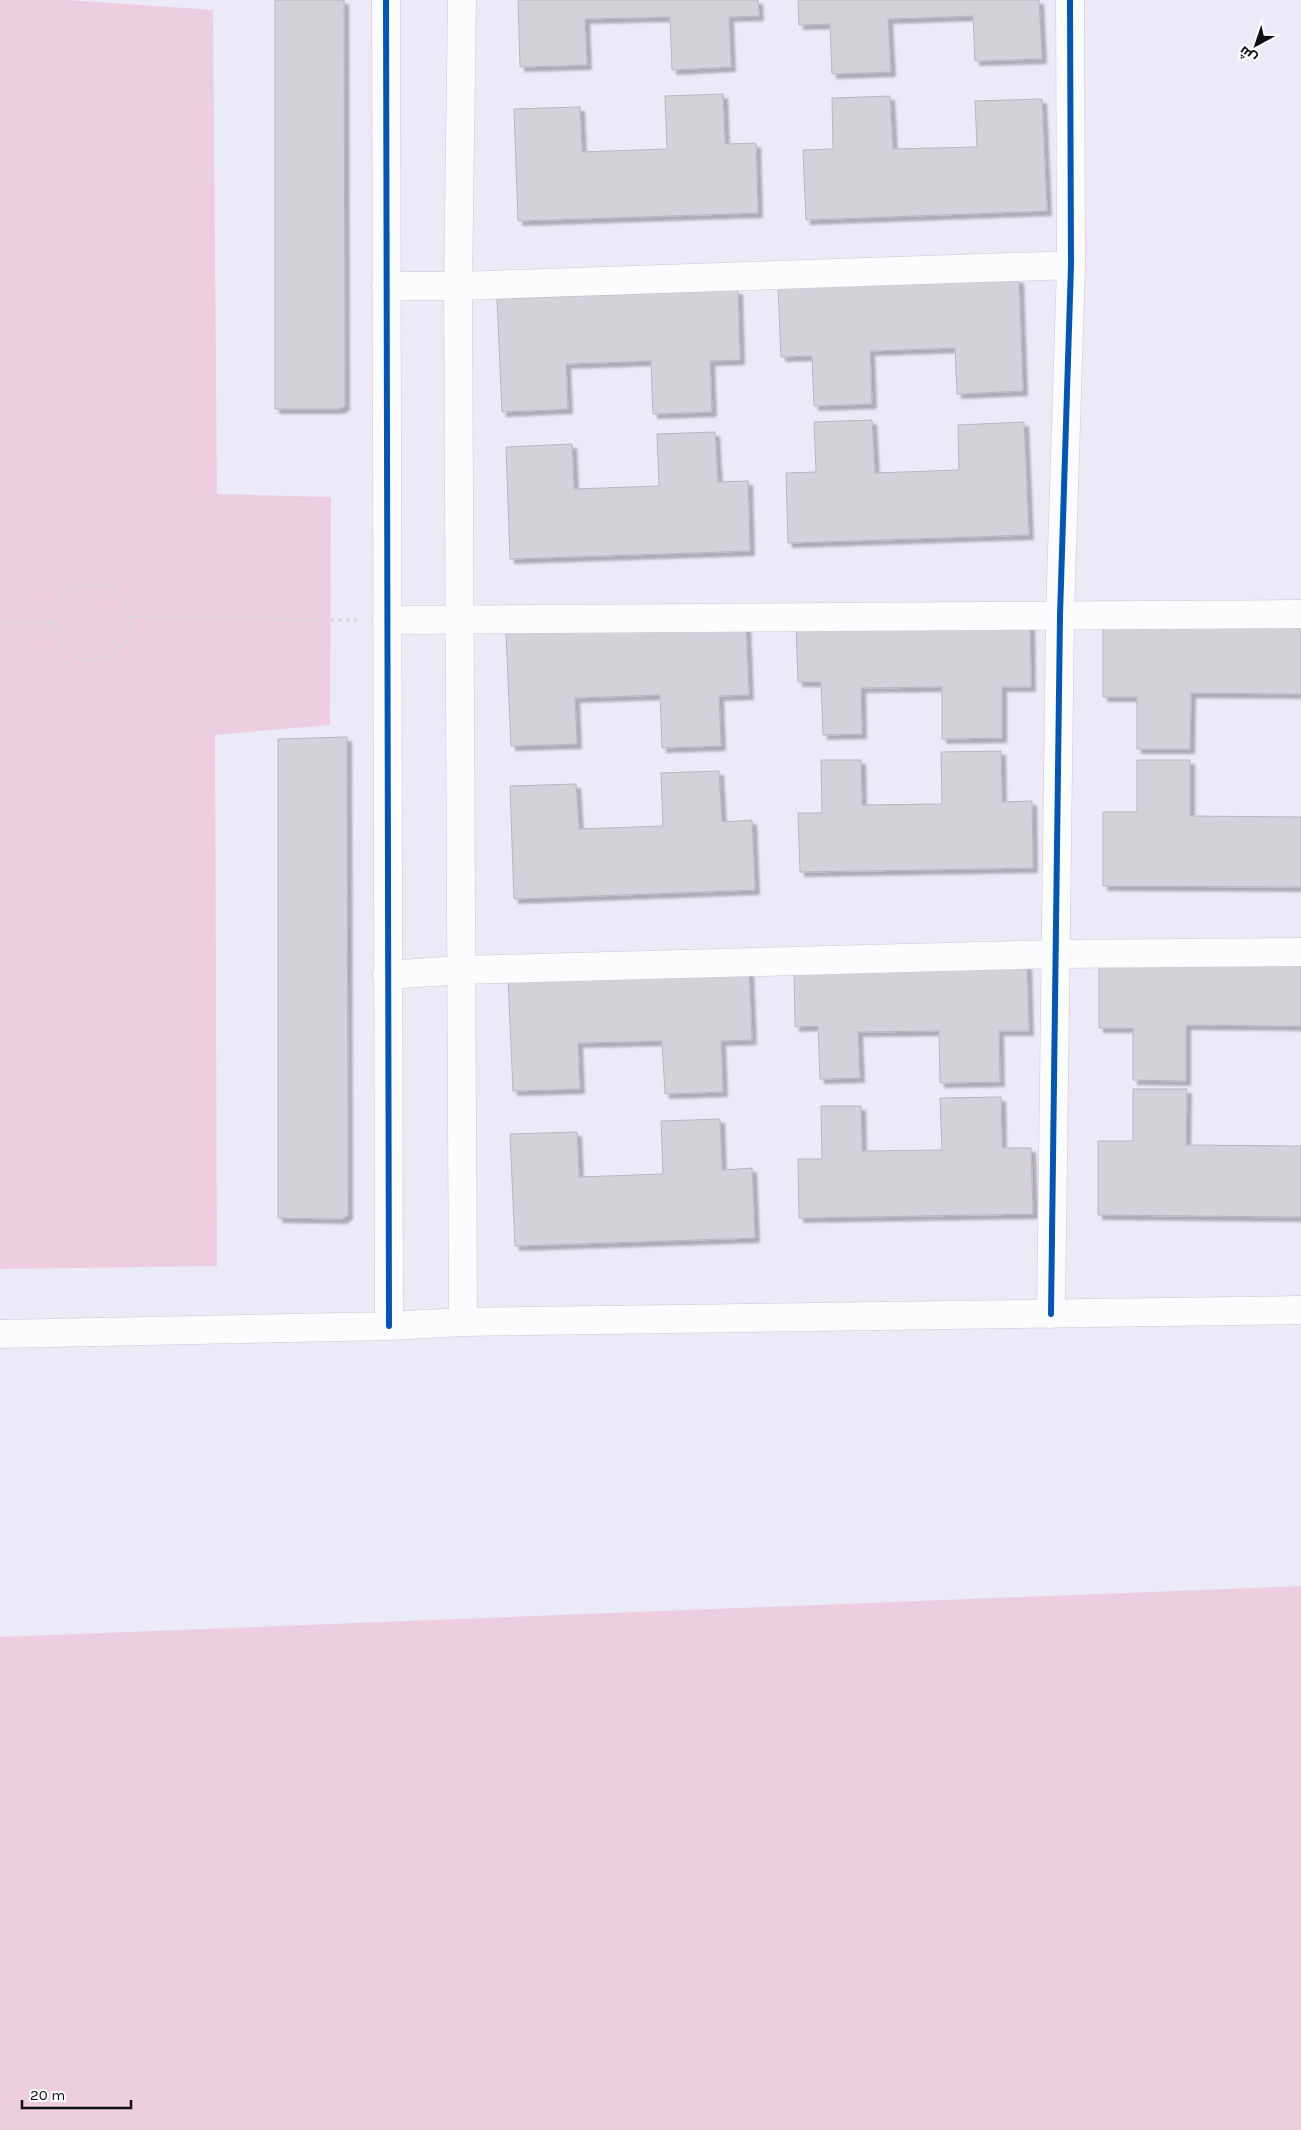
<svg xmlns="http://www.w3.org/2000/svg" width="1301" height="2130" viewBox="0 0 1301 2130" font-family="Karla,Cairo,sans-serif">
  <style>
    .green { fill: #edcedf }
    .building { fill: #d4d1d9; stroke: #b9b6be; filter: url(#shadow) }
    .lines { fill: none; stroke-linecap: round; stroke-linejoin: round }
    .street-casing { stroke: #c8c8d0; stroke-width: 29 }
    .path { stroke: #d7d6d9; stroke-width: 3; stroke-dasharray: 4 4; stroke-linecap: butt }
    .street { stroke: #fcfcfe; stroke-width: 28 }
    .cycleway-casing { stroke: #fff; stroke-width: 9 }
    .cycleway { stroke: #0057b8; stroke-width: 6 }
  </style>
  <defs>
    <filter id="shadow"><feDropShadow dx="4.5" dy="4.5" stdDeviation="1" flood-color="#0004"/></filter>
  </defs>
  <rect width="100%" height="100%" fill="#eceaf6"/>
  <path class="green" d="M0 0H68L213 10 217 494 331 497 330 725 215 735 217 1266 0 1269Z
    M1301 1586V2130H0V1637Z"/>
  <path class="building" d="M275 0H344L345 406 339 409H275Z
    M518 0H758L759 16 729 17 731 67 672 70 670 17 585 19 587 65 520 67Z
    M798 0H1039L1042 59 975 61 973 16 888 19 891 72 832 74 830 24 799 25Z
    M723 94 725 144 756 143 758 213 518 221 514 109 580 107 582 152 667 149 665 96Z
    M890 96 893 149 977 147 975 101 1042 99 1047 211 806 220 803 150 833 149 832 98Z
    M1019 279 1023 391 957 394 955 348 870 351 872 404 814 406 812 356 781 357 778 287Z
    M738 290 740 360 710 361 712 412 653 414 651 361 566 364 568 409 502 412 497 299Z
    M872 420 875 473 959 470 958 425 1024 422 1029 535 788 543 786 473 816 472 814 422Z
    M715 432 718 482 748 481 750 551 510 559 506 447 572 444 574 489 659 486 657 434Z
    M1030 620 1031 687H1002V738L942 739V687L861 688 862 734 823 735 821 682H798L796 624Z
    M1103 622 1301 624V694L1191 693 1190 749H1137V697H1103Z
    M746 625 749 695 719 696 721 746 662 748 660 695 575 698 577 744 511 746 506 633Z
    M347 737 348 1215 342 1219 278 1218V739Z
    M1001 751 1002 802 1032 801 1033 868 800 872 798 813H822L821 760H861L862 805 942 804 941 752Z
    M1137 760H1190V816L1301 817V887L1103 886V812H1137Z
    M719 771 722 822 752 820 755 890 514 899 510 786 576 784 579 829 663 826 661 773Z
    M1099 954 1301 955V1026L1186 1025V1081L1133 1080V1028H1099Z
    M1027 964 1029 1031H999L1000 1082 940 1083 939 1031 858 1032 860 1078 820 1079 818 1026 795 1027 794 968Z
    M749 970 752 1040 721 1041 723 1092 665 1094 662 1041 578 1043 580 1089 513 1091 508 979Z
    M1133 1089H1187L1186 1145 1301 1146V1217L1098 1215V1141H1133Z
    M1001 1097 1002 1148H1031L1033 1214 799 1218 798 1159H822L821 1106H861L862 1151 942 1150 940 1098Z
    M720 1119 722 1170 752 1168 755 1238 515 1246 510 1134 577 1132 579 1177 663 1174 661 1121Z"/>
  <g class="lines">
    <defs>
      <path id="street" d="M386 0 389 1326
        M462 0 458 286 463 1322
        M386 286H458L1071 265
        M387 620 1301 614
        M387 975 460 970 1055 954 1301 952
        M1051 1314 1060 615 1071 265 1070 0
        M0 1334 389 1326 463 1322 1301 1310"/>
    </defs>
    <use href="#street" class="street-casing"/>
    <path class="path" d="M54 622a38 38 0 1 1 76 0a38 38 0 1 1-76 0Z
      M130 617 357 620
      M0 622 53 623"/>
    <use href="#street" class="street"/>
    <defs>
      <path id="cycleway" d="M386 0 389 1326
        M1051 1314 1060 615 1071 265 1070 0"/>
    </defs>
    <use href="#cycleway" class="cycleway-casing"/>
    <use href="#cycleway" class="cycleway"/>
  </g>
  <g transform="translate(1256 45) rotate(220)" stroke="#ffffff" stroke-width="4" paint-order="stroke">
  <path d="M0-4L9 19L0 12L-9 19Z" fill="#0e0d13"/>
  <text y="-8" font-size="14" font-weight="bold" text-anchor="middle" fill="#0e0d13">ش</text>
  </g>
  <path d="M22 2100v8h109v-8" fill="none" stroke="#0e0d13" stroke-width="2.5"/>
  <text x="30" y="2100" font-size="15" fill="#0e0d13" stroke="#ffffff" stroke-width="4" paint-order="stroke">20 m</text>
</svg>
